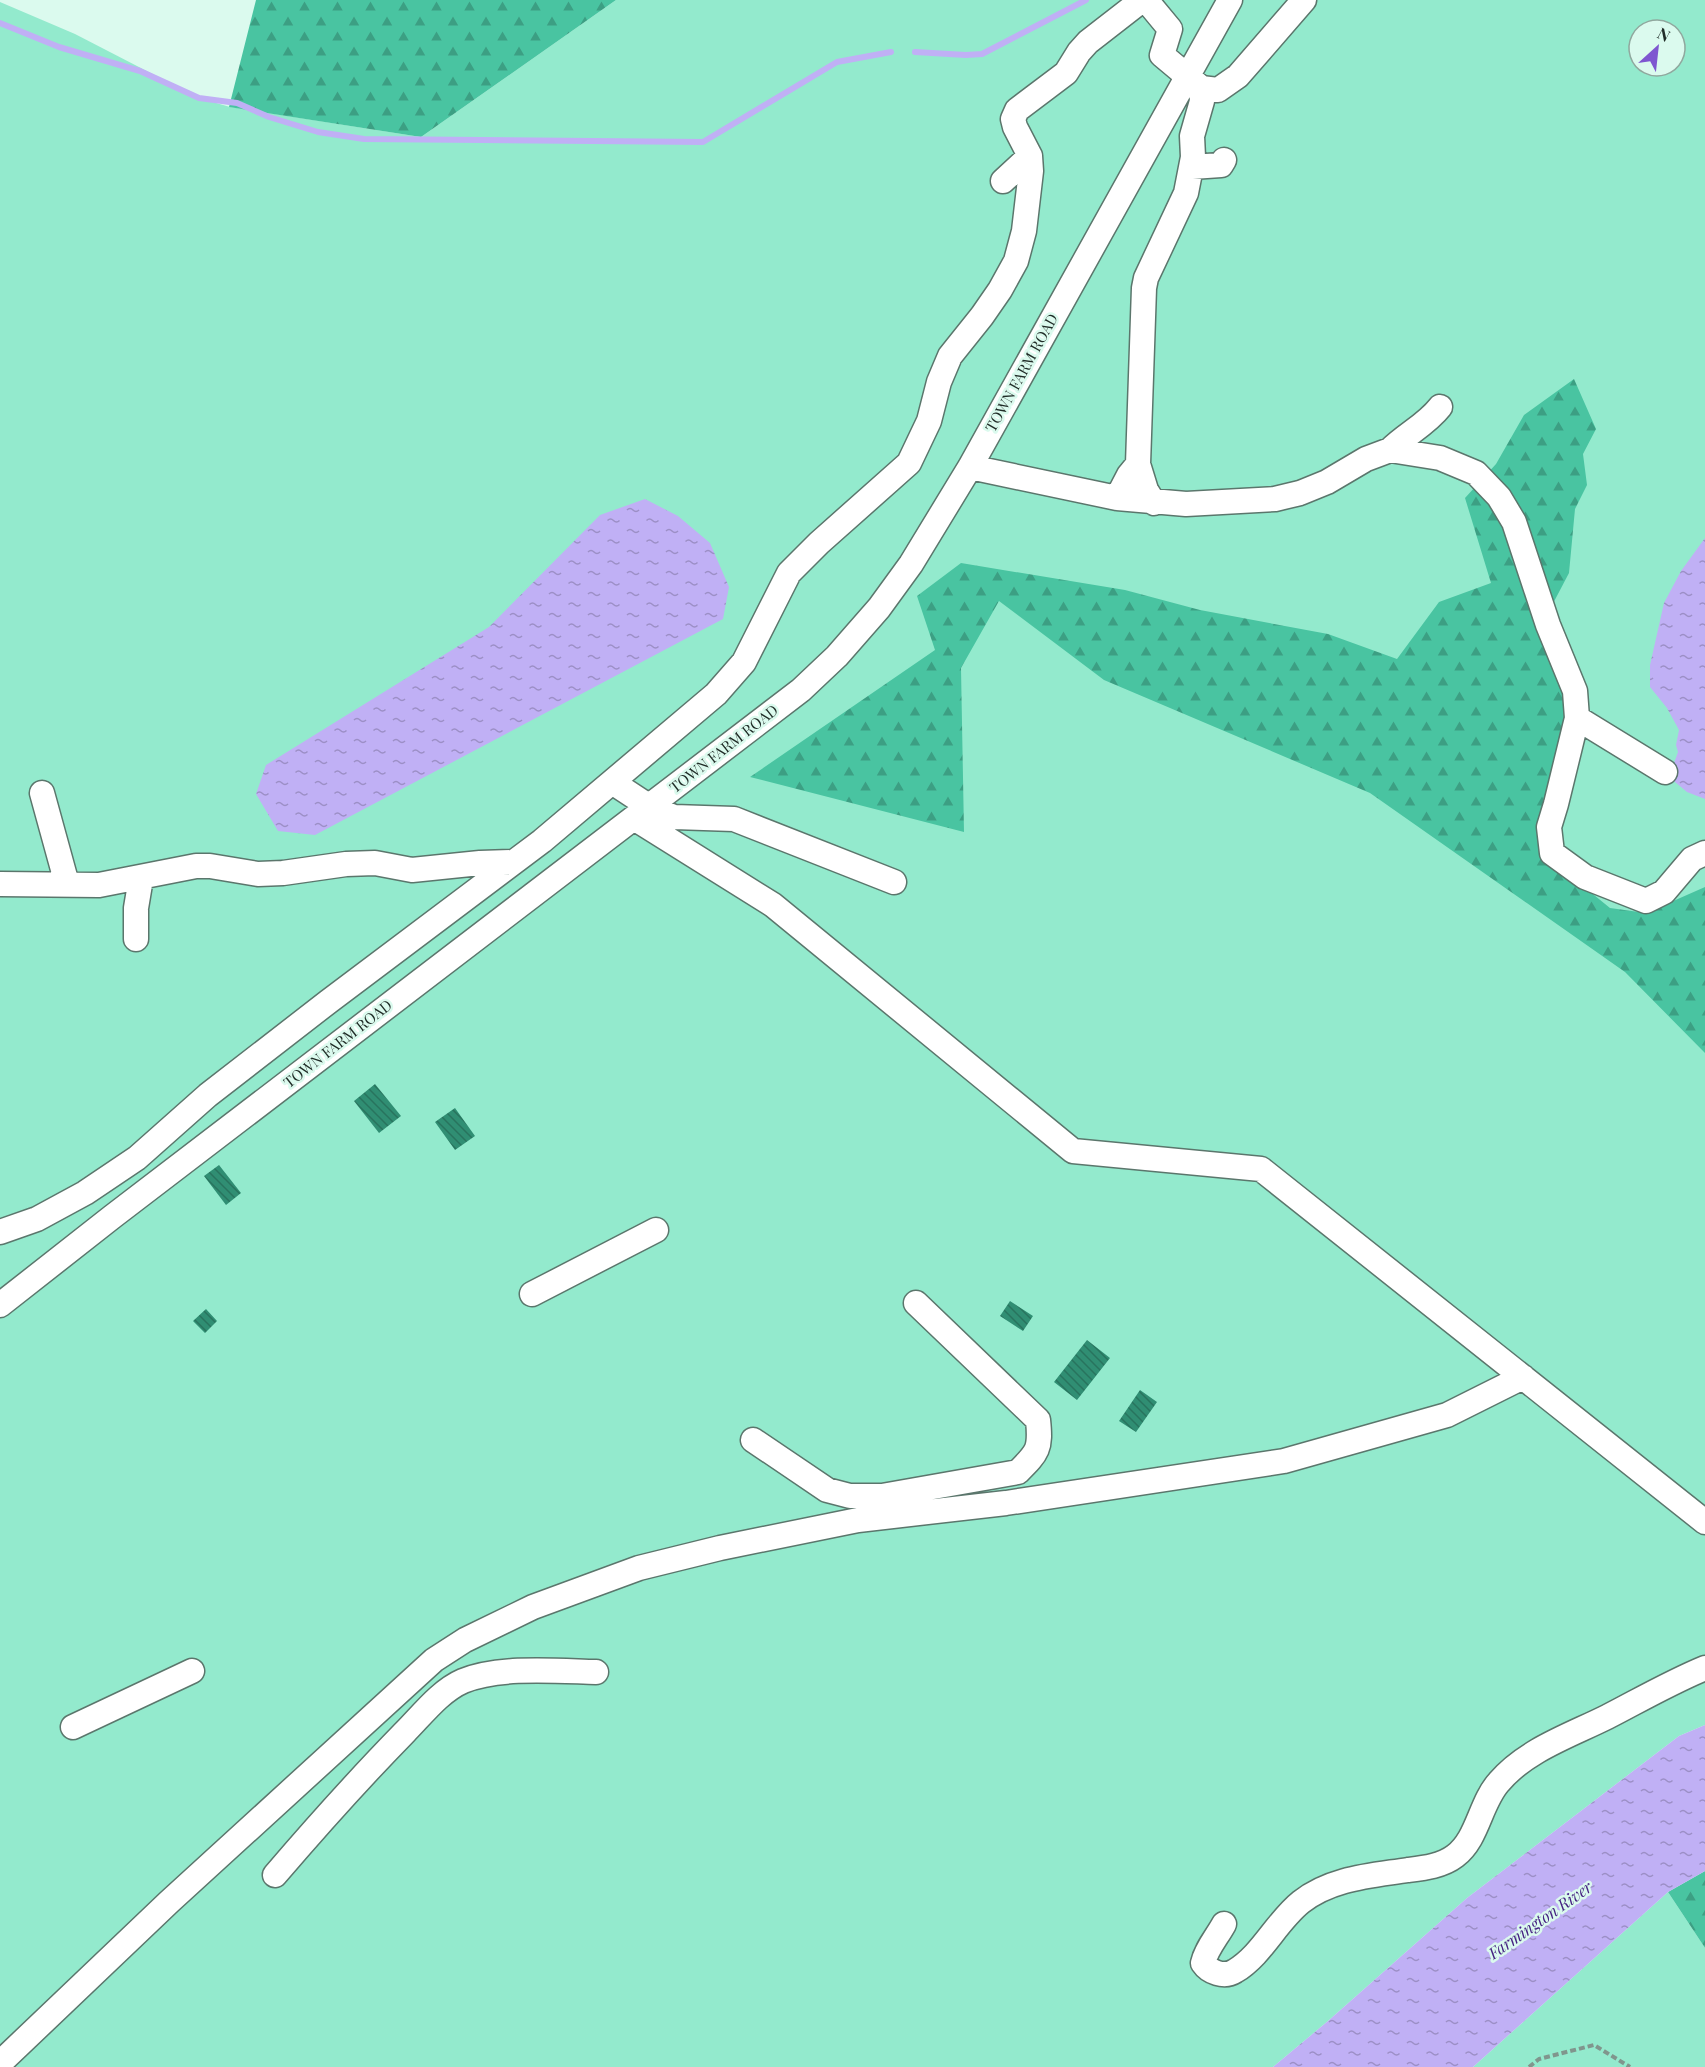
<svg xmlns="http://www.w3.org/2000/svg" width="1705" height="2067" viewBox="0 0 1705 2067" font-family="'Playfair Display',serif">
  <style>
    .grass { fill: #93eacd; fill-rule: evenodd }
    .forest { fill: url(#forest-firs) }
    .water { fill: url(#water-ripples) }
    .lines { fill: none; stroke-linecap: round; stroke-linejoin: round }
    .stream { stroke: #c0b0f5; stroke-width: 6 }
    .building { fill: url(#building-back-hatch) }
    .minor-casing { stroke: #5b766c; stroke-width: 27 }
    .path { stroke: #80968d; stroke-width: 4; stroke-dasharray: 6 3; stroke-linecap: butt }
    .minor { stroke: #fff; stroke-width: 24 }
    .labels { text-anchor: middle; stroke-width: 5; stroke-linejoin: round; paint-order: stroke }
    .street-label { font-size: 15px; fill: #202c27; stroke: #dbfaee }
    .water-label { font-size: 16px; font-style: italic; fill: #462282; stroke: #dbfaee }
  </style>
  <defs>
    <pattern id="forest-firs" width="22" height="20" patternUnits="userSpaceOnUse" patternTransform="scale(1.5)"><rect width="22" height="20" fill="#49c4a1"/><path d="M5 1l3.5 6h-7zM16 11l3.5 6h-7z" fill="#3c9f83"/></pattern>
    <pattern id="water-ripples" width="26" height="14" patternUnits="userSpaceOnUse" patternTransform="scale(1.5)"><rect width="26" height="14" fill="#c0b0f5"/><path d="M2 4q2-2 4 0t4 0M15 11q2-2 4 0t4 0" fill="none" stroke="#9c8fc6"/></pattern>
    <pattern id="building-back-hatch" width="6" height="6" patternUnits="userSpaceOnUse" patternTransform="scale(1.5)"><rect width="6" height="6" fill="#308e73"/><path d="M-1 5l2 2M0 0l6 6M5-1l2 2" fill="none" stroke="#28745e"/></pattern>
  </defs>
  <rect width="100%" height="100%" fill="#dbfaee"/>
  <path class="grass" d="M616 0H1705V1725L1679 1736 1467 1898 1328 2021 1273 2067H0V2L75 34 199 98 230 107 421 137ZM1639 30H1675V66H1639Z
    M1668 1892 1705 1948V2067H1473Z"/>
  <path class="forest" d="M256 0H616L421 137 229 107Z
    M1574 379 1596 429 1583 454 1587 485 1575 509 1569 573 1548 613 1574 675 1567 731 1537 831 1541 852 1610 908 1646 913 1705 887V1053L1625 972 1370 793 1104 680 999 601 961 668 964 832 750 777 935 650 917 596 961 563 1125 590 1200 610 1328 634 1397 659 1439 602 1491 583 1465 498 1496 464 1524 415Z
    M1705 1871V1948L1668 1892Z"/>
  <path class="water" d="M645 499 678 516 710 543 729 587 723 619 315 835 278 831 256 794 266 765 489 627 600 515Z
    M1705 538V799L1687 792 1669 777 1678 752 1676 745 1679 730 1667 708 1650 687V665L1664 603 1681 571Z
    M1705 1725V1871L1668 1892 1473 2067H1273L1328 2021 1467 1898 1679 1736Z"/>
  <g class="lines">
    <path class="stream" d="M0 23 59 47 140 71 199 98 237 103 269 117 318 132 364 139 703 142 837 62 891 52
      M915 52 966 55 982 54 1086 0"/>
  </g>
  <path class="building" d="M375 1084 401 1116 379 1133 354 1101Z
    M455 1108 475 1136 455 1150 435 1122Z
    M219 1165 241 1193 226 1205 204 1176Z
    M1010 1301 1033 1316 1023 1331 1000 1316Z
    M206 1309 217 1321 205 1333 193 1321Z
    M1087 1340 1110 1358 1077 1400 1054 1382Z
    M1140 1390 1157 1402 1136 1432 1119 1421Z"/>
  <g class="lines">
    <defs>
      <path id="minor" d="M1146 0 1170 29 1162 55 1199 86
        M1192 167 1221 165 1224 160
        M1003 181 1030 156
        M1390 450C1406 434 1426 425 1440 407
        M1138 464 1144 288 1146 278 1186 193 1193 157 1192 136 1202 101 1201 88 1218 90 1238 76 1304 0
        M970 467 1117 498 1186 504 1275 499 1300 493 1327 482 1366 459 1390 450 1440 458 1476 473 1499 497 1514 522 1548 625 1575 691 1577 718
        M1117 498 1129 475 1138 464 1146 490 1154 503
        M1665 772 1577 718 1556 804 1549 827 1552 853 1585 877 1646 901 1664 892 1692 859 1705 853
        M612 782 650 807 674 817 734 819 894 882
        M42 793 67 884
        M634 818 773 905 1073 1151 1261 1169 1705 1522
        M0 884 99 885 196 866H210L258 874 283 873 346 864 375 863 412 870 480 863 513 862
        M136 939V908L141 878
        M0 1232 37 1219 85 1193 137 1158 208 1095 328 1002 542 841 716 694 744 662 789 573 819 543 909 463 929 421 939 382 950 356 982 316 1000 290 1016 261 1024 231 1031 171 1030 156 1015 127 1013 119 1017 110 1066 73 1079 52 1088 42 1142 0
        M532 1294 656 1230
        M0 1305 112 1217 801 690 837 656 879 608 911 564 970 467 1230 0
        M753 1440 827 1490 850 1496H882L1018 1472C1038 1452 1041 1449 1038 1420L916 1303
        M73 1727 192 1671
        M275 1875C317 1826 360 1778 405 1732 422 1715 440 1691 463 1681 499 1666 557 1671 596 1672
        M1224 1924C1217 1937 1206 1949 1203 1963 1209 1972 1224 1978 1235 1971 1262 1955 1276 1922 1301 1902 1332 1878 1370 1876 1408 1870 1424 1868 1442 1866 1455 1856 1478 1839 1480 1803 1499 1782 1526 1750 1571 1735 1607 1717 1640 1700 1671 1682 1705 1668
        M0 2063 169 1902 434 1660 465 1640 533 1607 639 1568 720 1548 858 1520 1006 1503 1284 1461 1447 1415 1523 1377"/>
    </defs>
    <use href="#minor" class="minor-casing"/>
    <path class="path" d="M1529 2067 1539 2059 1594 2045 1630 2067"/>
    <use href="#minor" class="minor"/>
  </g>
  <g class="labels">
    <g class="street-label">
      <text transform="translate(1022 373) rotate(-61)" y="5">TOWN FARM ROAD</text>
      <text transform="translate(724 749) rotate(-38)" y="5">TOWN FARM ROAD</text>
      <text transform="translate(338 1044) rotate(-38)" y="5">TOWN FARM ROAD</text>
    </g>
    <g class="water-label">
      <text transform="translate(1540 1920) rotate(-35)" y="6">Farmington River</text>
    </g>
  </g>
  <g transform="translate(1657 48) rotate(27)"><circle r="28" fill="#dbfaee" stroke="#90a89e" stroke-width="1.5"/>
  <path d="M0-4.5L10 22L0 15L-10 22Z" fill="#7e56d0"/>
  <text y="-9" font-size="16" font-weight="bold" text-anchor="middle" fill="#202c27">N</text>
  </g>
</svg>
